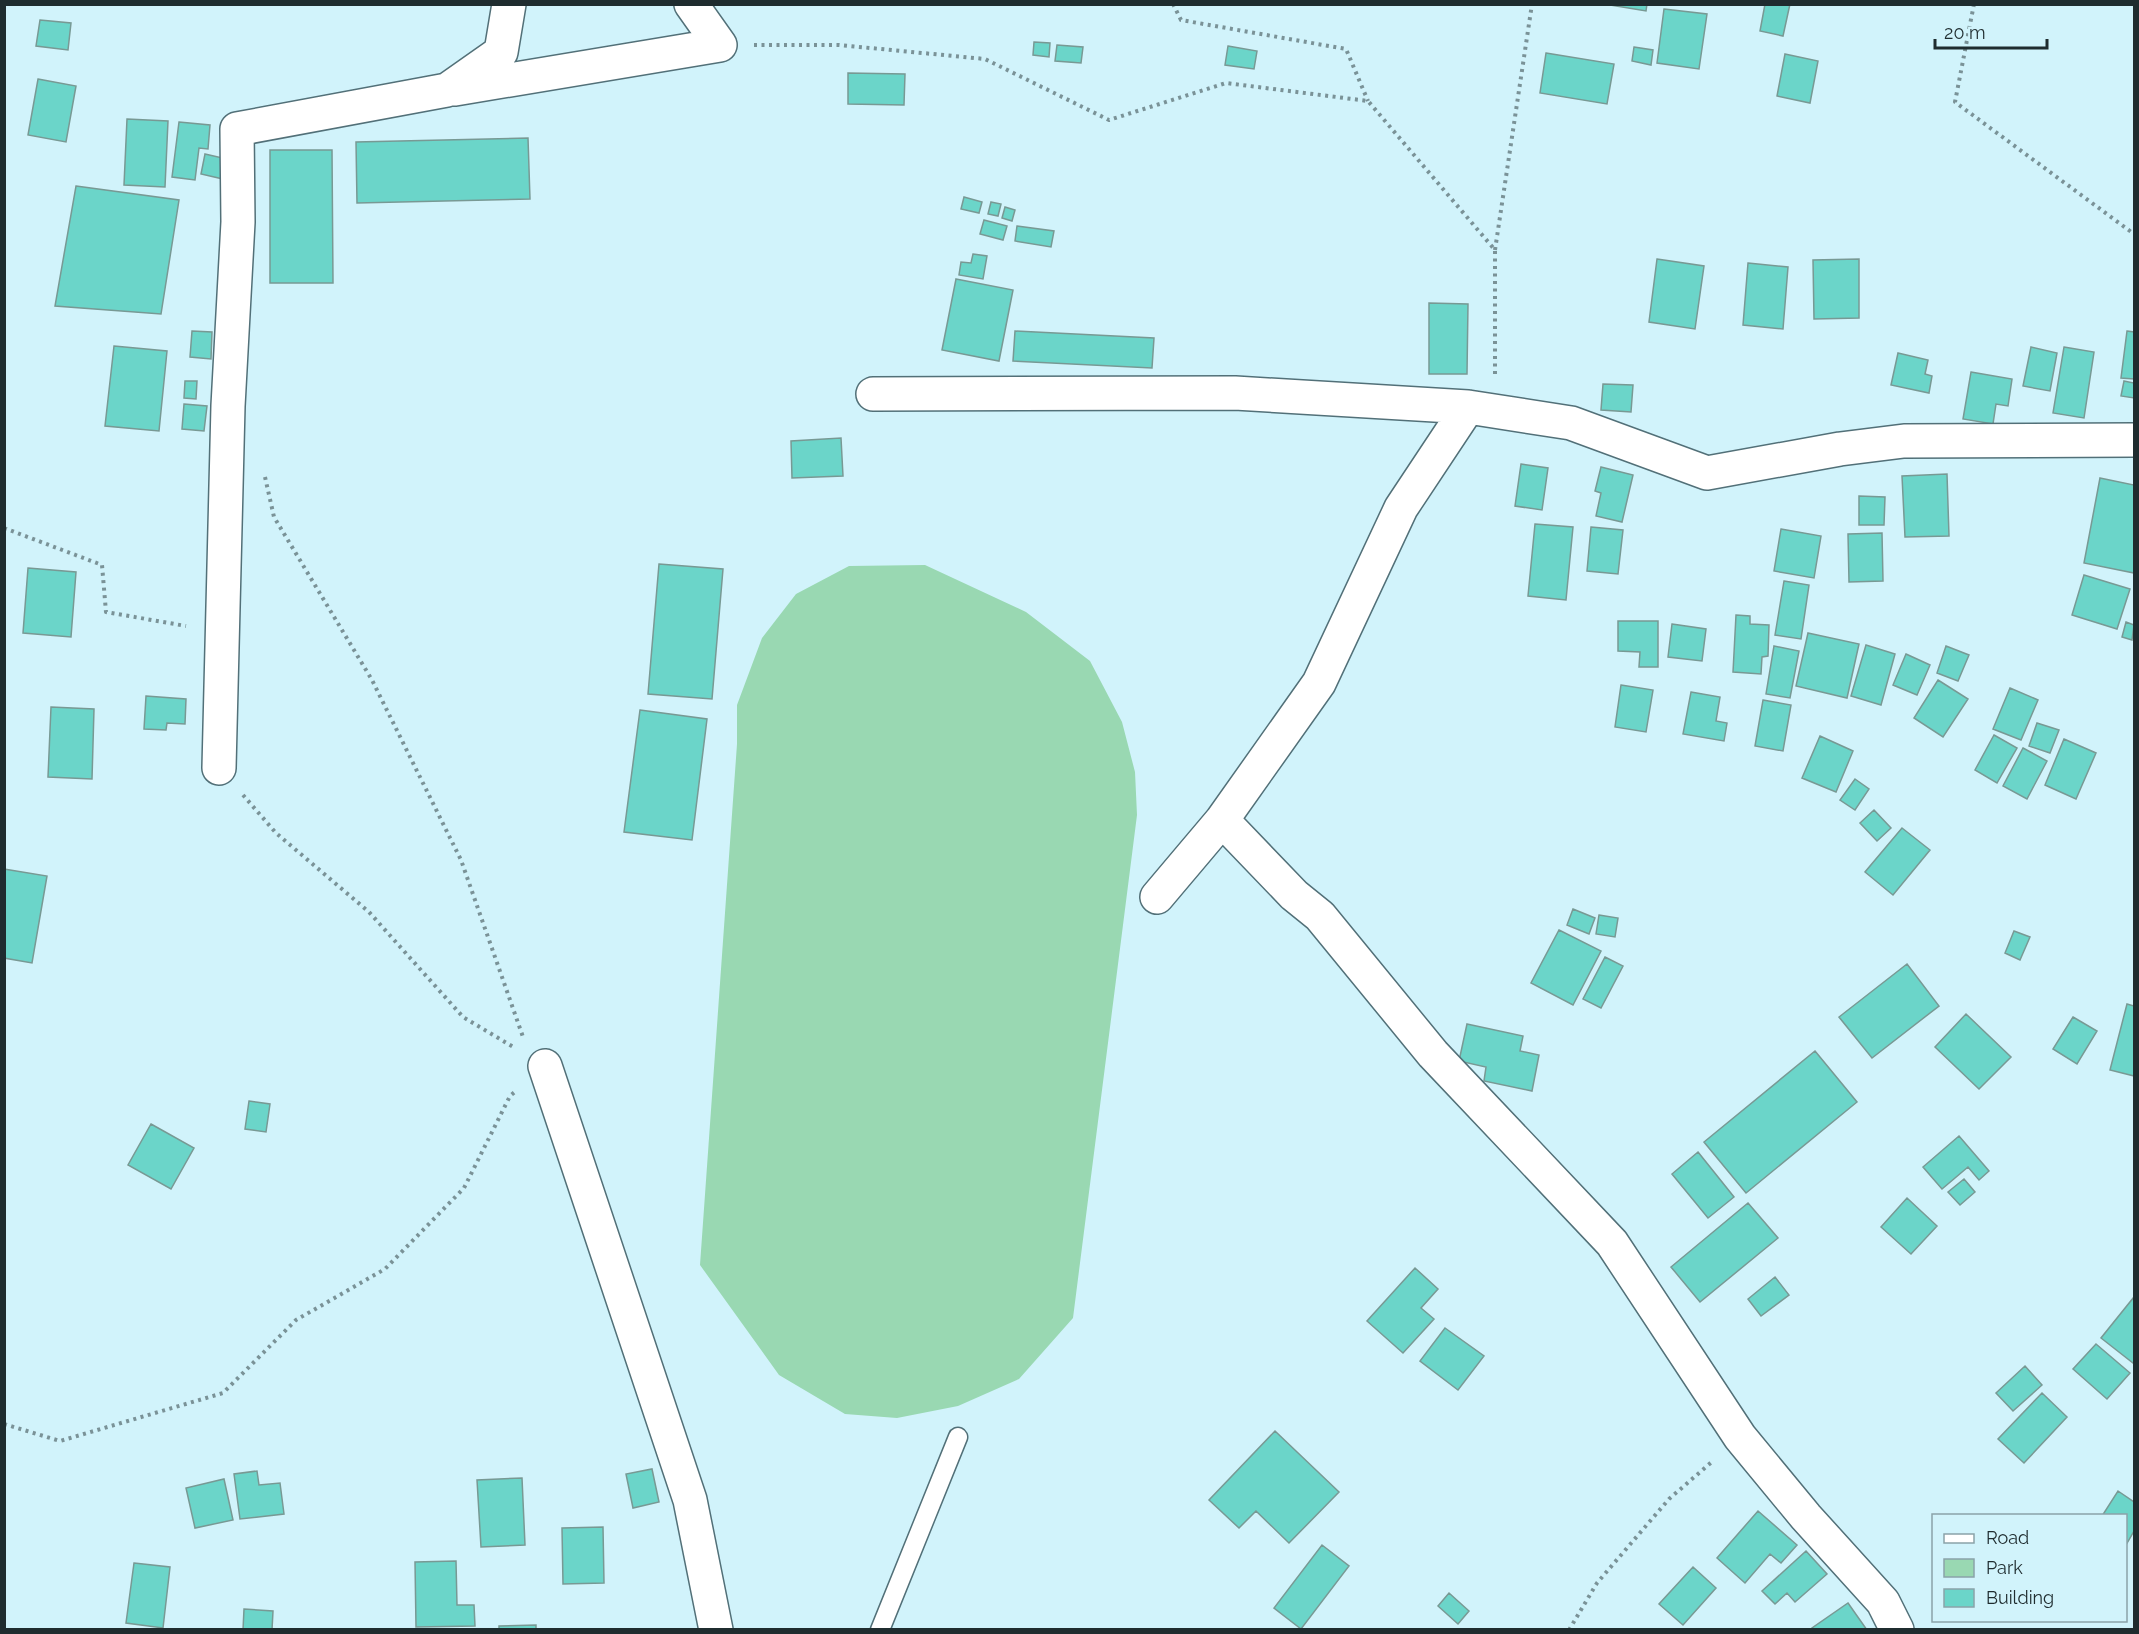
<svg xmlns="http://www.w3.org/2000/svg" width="2139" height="1634" viewBox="0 0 2139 1634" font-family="Raleway,sans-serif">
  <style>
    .green { fill: #99d8b2 }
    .building { fill: #6bd5c9; stroke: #789994; stroke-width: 1.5 }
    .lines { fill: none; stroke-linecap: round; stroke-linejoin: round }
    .service-casing { stroke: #527078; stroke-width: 21 }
    .minor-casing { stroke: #527078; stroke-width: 36 }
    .path { stroke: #7a9297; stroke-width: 4; stroke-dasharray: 3 4.5; stroke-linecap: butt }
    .service { stroke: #fff; stroke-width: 18 }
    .minor { stroke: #fff; stroke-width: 33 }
  </style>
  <rect width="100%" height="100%" fill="#d1f3fb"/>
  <path class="green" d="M925 565 1026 612 1090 661 1122 722 1135 772 1137 815 1073 1318 1019 1379 958 1406 897 1418 845 1414 779 1375 700 1265 737 744V705L762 638 796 594 849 566Z"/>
  <path class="building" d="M1604 4H1647L1646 11Z
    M1765 4H1790L1783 36 1760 31Z
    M1664 9 1707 14 1699 69 1657 63Z
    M40 20 71 23 68 50 36 46Z
    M1034 42 1050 43 1049 57 1033 55Z
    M1057 45 1083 47 1081 63 1055 61Z
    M1228 46 1257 51 1254 69 1225 65Z
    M1634 47 1653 50 1651 65 1632 61Z
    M1546 53 1614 64 1607 104 1540 93Z
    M1785 54 1818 61 1810 103 1777 96Z
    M848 73 905 74 904 105 848 104Z
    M38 79 76 86 66 142 28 135Z
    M127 119 168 121 165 187 124 185Z
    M179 122 210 125 208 149 199 148 195 180 172 177Z
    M528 138 530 199 357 203 356 142Z
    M270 150H332L333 283H270Z
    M205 154 227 159 223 179 201 174Z
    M76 186 179 200 161 314 55 306Z
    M964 197 982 202 979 213 961 209Z
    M991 202 1001 204 998 216 988 214Z
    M1005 207 1015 210 1012 221 1002 218Z
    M984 220 1007 226 1003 240 980 234Z
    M1017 226 1054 231 1051 247 1015 241Z
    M973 254 987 256 983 279 959 275 961 262 971 263Z
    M1657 259 1704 266 1695 329 1649 322Z
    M1859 259V318L1814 319 1813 260Z
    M1748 263 1788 267 1783 329 1743 325Z
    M956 279 1013 290 999 361 942 350Z
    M1429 303 1468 304 1467 374H1429Z
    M192 331 212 332 211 359 190 357Z
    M1015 331 1154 338 1152 368 1013 361Z
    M2127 331 2134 332V379L2121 378Z
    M114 346 167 351 159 431 105 426Z
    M2031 347 2057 353 2050 391 2023 386Z
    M2064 347 2094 352 2084 418 2053 413Z
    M1898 353 1928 360 1925 374 1932 376 1929 393 1891 385Z
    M1971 372 2012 379 2008 406 1996 404 1993 424 1963 419Z
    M185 381H197L196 399 184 398Z
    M2124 381 2134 383V398L2121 396Z
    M1603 384 1633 385 1631 412 1601 410Z
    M184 404 207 406 204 431 182 429Z
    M841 438 843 476 792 478 791 441Z
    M1521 464 1548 468 1542 510 1515 506Z
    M1601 467 1633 475 1622 522 1596 516 1601 493 1595 491Z
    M1947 474 1949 536 1905 537 1902 476Z
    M2100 478 2134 485V573L2084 563Z
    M1859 496 1885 497 1884 525H1859Z
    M1535 524 1573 527 1566 600 1528 596Z
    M1591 527 1623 530 1618 574 1587 571Z
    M1781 529 1821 536 1814 578 1774 571Z
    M1882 533 1883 581 1849 582 1848 534Z
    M659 564 723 569 712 699 648 694Z
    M28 568 76 572 71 637 23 633Z
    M2084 575 2130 589 2117 629 2072 615Z
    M1784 581 1809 585 1801 639 1775 635Z
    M1736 615 1750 616V624L1769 625 1768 656 1762 657 1761 674 1733 672Z
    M1618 621H1658V667H1639L1640 652 1618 651Z
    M2126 622 2134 625 2132 640 2122 637Z
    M1672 624 1706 629 1702 661 1668 657Z
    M1808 633 1859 644 1847 698 1796 686Z
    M1866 645 1895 654 1881 705 1851 696Z
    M1774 646 1799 651 1790 698 1766 694Z
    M1946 646 1969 655 1958 681 1937 673Z
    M1906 654 1930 665 1917 695 1893 685Z
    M1938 680 1968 699 1943 737 1914 718Z
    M1621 685 1653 690 1646 732 1615 727Z
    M2010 688 2038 700 2021 740 1993 729Z
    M1691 692 1720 697 1716 721 1727 723 1724 741 1683 734Z
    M146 696 186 699 185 724 167 723 166 730 144 729Z
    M1763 700 1791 705 1783 751 1755 746Z
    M51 707 94 709 92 779 48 777Z
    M640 710 707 719 692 840 624 832Z
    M2037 723 2059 730 2050 753 2029 746Z
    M1994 735 2017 748 1997 783 1975 770Z
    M1820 736 1853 751 1836 792 1802 778Z
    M2064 739 2096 753 2076 799 2045 785Z
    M2023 748 2047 761 2027 799 2003 786Z
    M1855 779 1869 789 1855 810 1840 800Z
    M1874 810 1891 828 1877 841 1860 823Z
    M1902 828 1930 850 1893 895 1865 872Z
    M4 869 47 876 32 963 4 958Z
    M1573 909 1595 918 1589 934 1567 925Z
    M1599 915 1618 918 1615 937 1596 934Z
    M1559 930 1601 951 1573 1005 1531 983Z
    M2014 931 2030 937 2020 960 2005 953Z
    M1605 957 1623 966 1601 1008 1583 999Z
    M1907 964 1939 1006 1872 1058 1839 1017Z
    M2127 1004 2134 1006V1076L2110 1070Z
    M1966 1014 2011 1057 1979 1089 1935 1047Z
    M2073 1017 2097 1031 2077 1064 2053 1049Z
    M1467 1024 1523 1036 1520 1051 1539 1055 1532 1091 1484 1081 1486 1067 1459 1061Z
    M1815 1051 1857 1102 1746 1193 1704 1142Z
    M249 1101 270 1104 266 1132 245 1129Z
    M151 1124 194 1148 171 1189 128 1165Z
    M1959 1136 1989 1171 1979 1180 1968 1167 1942 1189 1923 1167Z
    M1698 1152 1734 1197 1708 1218 1672 1174Z
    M1964 1179 1975 1192 1960 1205 1948 1192Z
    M1907 1198 1937 1226 1911 1254 1881 1227Z
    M1748 1203 1778 1238 1700 1302 1671 1267Z
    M1415 1268 1438 1289 1421 1308 1434 1319 1403 1353 1367 1321Z
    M1775 1277 1789 1295 1761 1316 1748 1299Z
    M2134 1297V1362L2133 1363 2101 1338Z
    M1445 1328 1484 1356 1458 1390 1420 1361Z
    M2096 1344 2130 1373 2107 1399 2073 1369Z
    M2025 1366 2042 1385 2013 1411 1996 1393Z
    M2042 1393 2067 1417 2024 1463 1998 1439Z
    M1275 1431 1339 1492 1289 1543 1256 1511 1239 1528 1209 1500Z
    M652 1469 659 1502 633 1508 626 1474Z
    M257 1471 259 1485 280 1483 284 1514 240 1519 234 1474Z
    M522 1478 525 1545 481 1547 477 1480Z
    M224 1479 233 1520 195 1528 186 1488Z
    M2118 1491 2134 1502V1531L2126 1545V1516H2102Z
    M1758 1511 1797 1545 1781 1563 1770 1554 1745 1583 1717 1558Z
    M603 1527 604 1583 563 1584 562 1528Z
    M1322 1545 1349 1566 1301 1629 1274 1608Z
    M1806 1551 1827 1574 1795 1602 1787 1593 1775 1604 1762 1591Z
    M456 1561 457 1605H474L475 1626 416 1627 415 1562Z
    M134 1563 170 1567 163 1628 126 1623Z
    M1693 1567 1716 1588 1683 1625 1659 1604Z
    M1449 1593 1469 1611 1458 1624 1438 1606Z
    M1848 1603 1867 1630H1813L1812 1628Z
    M244 1609 273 1611 272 1630H243Z
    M536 1625V1630H499V1626Z"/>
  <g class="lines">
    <defs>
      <path id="service" d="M880 1630 958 1437"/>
      <path id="minor" d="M455 89 720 45 691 4
        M873 394 1235 393 1468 407 1571 423 1707 473 1840 449 1904 441 2134 440
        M219 768 228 406 238 222 237 129 447 90 501 52 509 4
        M1222 820 1319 683 1401 508 1468 407
        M1157 897 1222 820 1294 895 1320 916 1433 1054 1612 1243 1740 1437 1806 1517 1883 1602 1897 1630
        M545 1066 690 1500 716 1630"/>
    </defs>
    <use href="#service" class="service-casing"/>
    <use href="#minor" class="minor-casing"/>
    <path class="path" d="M1173 4 1181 20 1346 49 1368 101
      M1974 4 1955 102 2134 234
      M754 45H839L985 59 1109 120 1226 83 1368 101 1495 250V377
      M1495 250 1532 4
      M265 477 274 517 372 680 461 860 523 1037
      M4 528 102 565 106 612 186 626
      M243 795 276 833 369 912 463 1017 515 1048
      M4 1424 60 1441 223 1393 296 1320 385 1269 464 1188 510 1096 516 1091
      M1569 1630 1597 1583 1669 1499 1714 1460"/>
    <use href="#service" class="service"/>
    <use href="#minor" class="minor"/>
  </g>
  <rect width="2139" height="1634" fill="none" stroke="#1f2c2f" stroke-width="12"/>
  <rect x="1932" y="1514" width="195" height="108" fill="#d1f3fb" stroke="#8aa3a9" stroke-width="1.5"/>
  <rect x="1944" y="1534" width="30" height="9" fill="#ffffff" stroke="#8aa3a9" stroke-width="1.5"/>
  <text x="1986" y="1544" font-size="18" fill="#1f2c2f">Road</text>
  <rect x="1944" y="1559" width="30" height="18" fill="#99d8b2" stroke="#8aa3a9" stroke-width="1.5"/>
  <text x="1986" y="1574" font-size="18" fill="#1f2c2f">Park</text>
  <rect x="1944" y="1589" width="30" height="18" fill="#6bd5c9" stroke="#8aa3a9" stroke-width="1.5"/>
  <text x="1986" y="1604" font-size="18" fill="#1f2c2f">Building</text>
  <path d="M1935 39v9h112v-9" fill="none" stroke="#1f2c2f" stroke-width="3"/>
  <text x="1944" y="39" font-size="18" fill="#1f2c2f" stroke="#d1f3fb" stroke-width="4.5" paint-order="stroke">20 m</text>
</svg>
